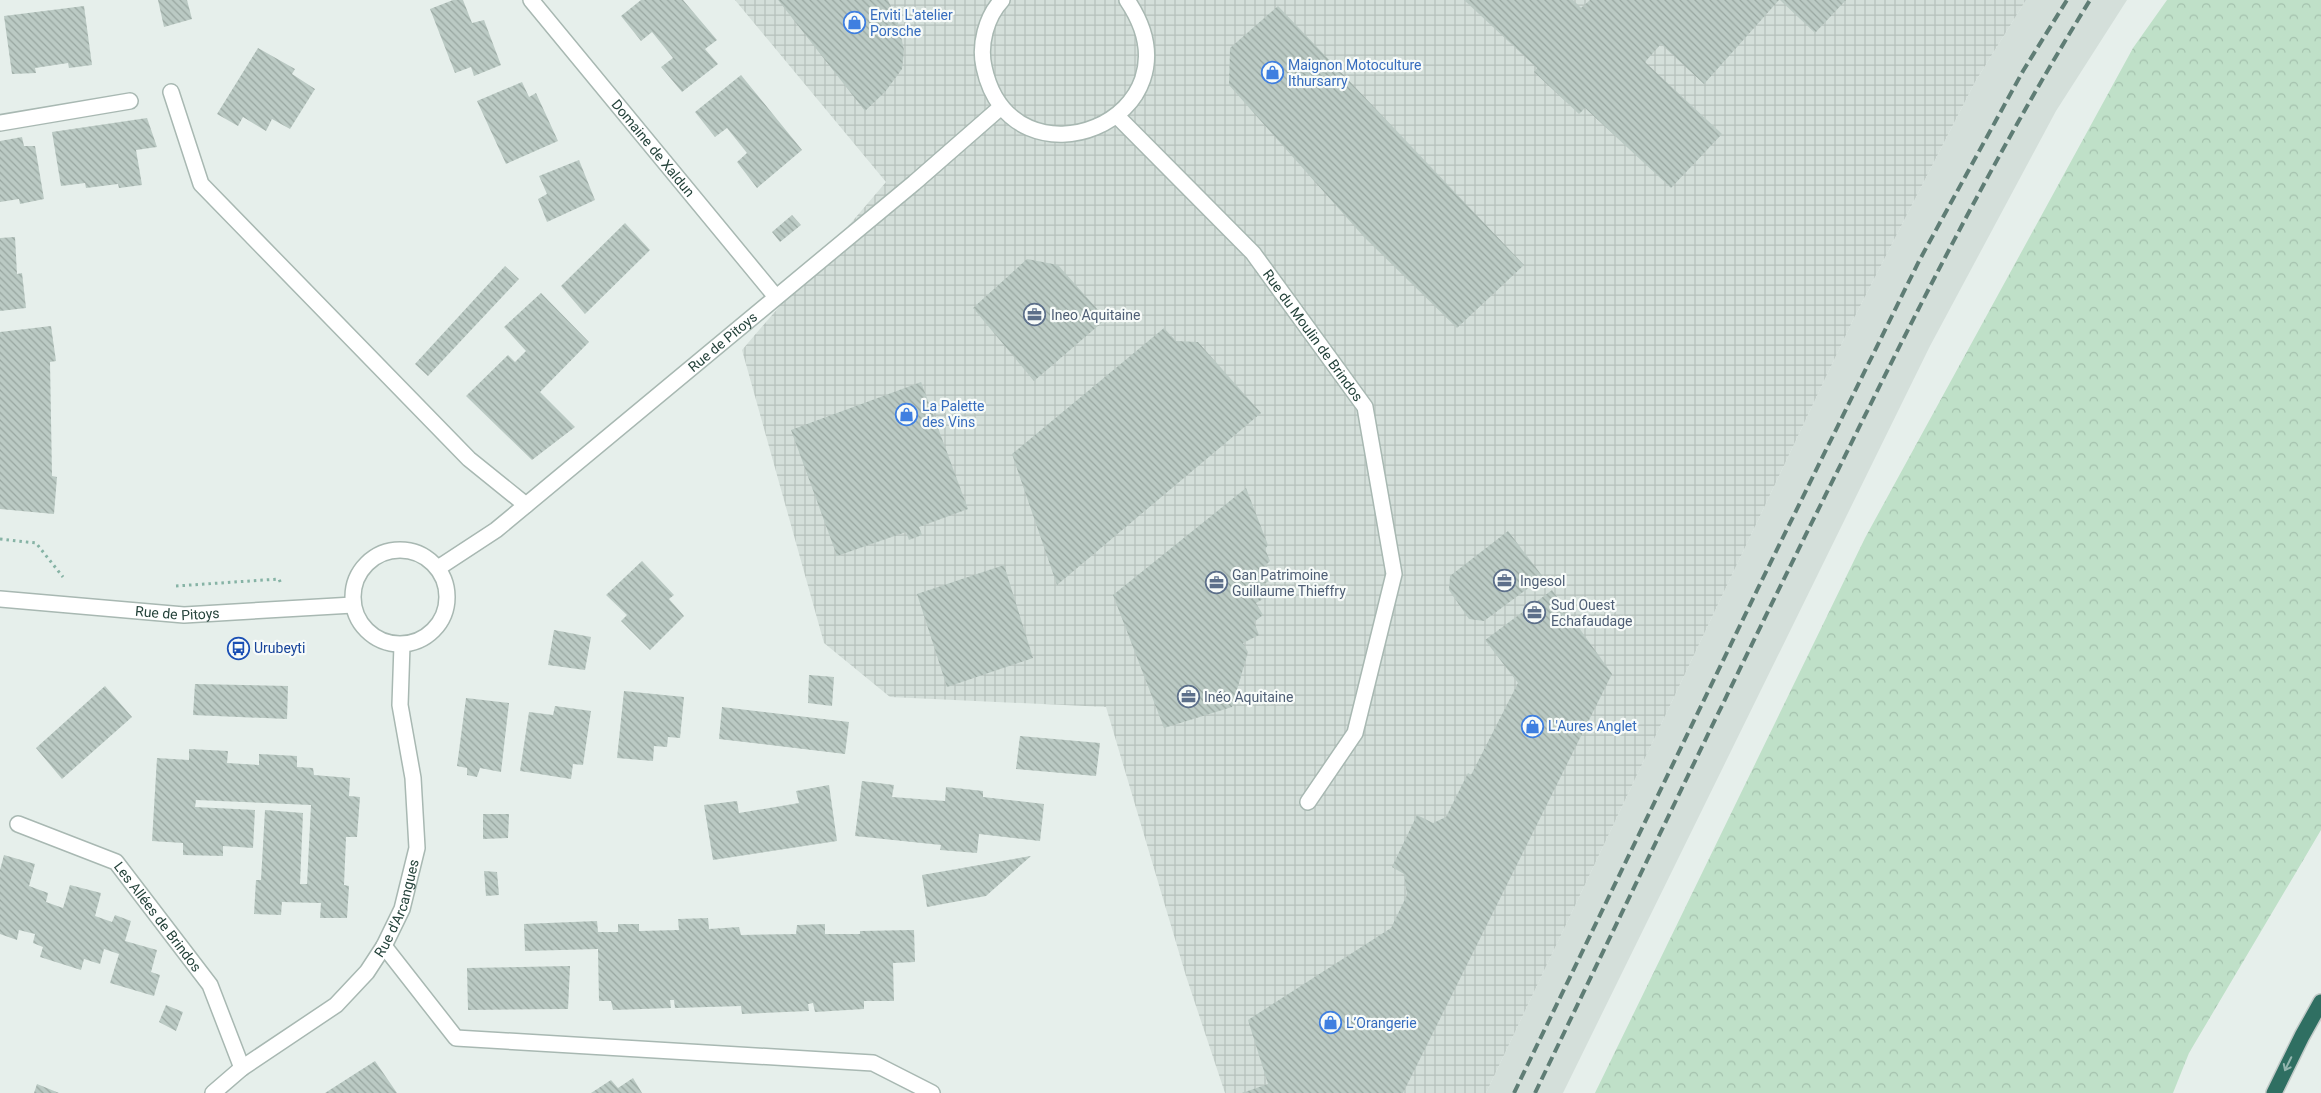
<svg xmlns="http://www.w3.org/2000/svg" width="2321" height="1093" viewBox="0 0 2321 1093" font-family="Roboto,sans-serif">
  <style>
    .built { fill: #d4dfda }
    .industrial { fill: url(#industrial-grid) }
    .forest { fill: url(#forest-crowns) }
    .building { fill: url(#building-back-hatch) }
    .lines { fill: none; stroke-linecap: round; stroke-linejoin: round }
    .service-casing { stroke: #a8b8b2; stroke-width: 18 }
    .minor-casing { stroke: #a8b8b2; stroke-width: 18 }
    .tertiary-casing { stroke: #a8b8b2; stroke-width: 18 }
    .motorway-casing { stroke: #c2cac8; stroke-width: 18 }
    .path { stroke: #86b3a5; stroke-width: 3; stroke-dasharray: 2.5 4; stroke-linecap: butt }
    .service { stroke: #fff; stroke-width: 15 }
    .minor { stroke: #fff; stroke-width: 15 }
    .tertiary { stroke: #fff; stroke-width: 15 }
    .motorway { stroke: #2f6f62; stroke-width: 15 }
    .rail { stroke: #5f7d75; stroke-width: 4; stroke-dasharray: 10 5; stroke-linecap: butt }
    .oneway { stroke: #93b5ae }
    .labels { text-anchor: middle; stroke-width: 4.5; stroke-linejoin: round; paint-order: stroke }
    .shop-label { font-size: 14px; fill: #366cbe; stroke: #f7fbf9; text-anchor: start }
    .street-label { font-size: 14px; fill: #24423a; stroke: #f7fbf9 }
    .service-label { font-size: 14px; fill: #4e5e75; stroke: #f7fbf9; text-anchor: start }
    .transit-label { font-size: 14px; fill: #164399; stroke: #f7fbf9; text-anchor: start }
  </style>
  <defs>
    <pattern id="industrial-grid" width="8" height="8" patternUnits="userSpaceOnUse" patternTransform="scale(1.25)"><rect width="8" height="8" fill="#d4dfda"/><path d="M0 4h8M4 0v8" fill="none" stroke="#b6c1bc"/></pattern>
    <pattern id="forest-crowns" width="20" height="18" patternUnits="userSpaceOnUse" patternTransform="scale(1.25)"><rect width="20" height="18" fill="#bfe0c8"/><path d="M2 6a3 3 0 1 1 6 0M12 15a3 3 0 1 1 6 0" fill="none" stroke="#a4c1ad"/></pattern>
    <pattern id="building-back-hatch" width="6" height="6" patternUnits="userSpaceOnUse" patternTransform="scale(1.25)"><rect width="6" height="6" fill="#bbcac4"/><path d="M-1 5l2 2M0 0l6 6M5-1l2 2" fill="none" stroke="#98a6a0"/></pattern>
  </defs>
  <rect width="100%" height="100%" fill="#e6efeb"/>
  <path class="built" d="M2026 0H2127L2056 111 1930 346 1563 1093H1486L1853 320 1975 82Z"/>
  <path class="industrial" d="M735 0H2026L1975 82 1853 320 1486 1093H1225L1186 976 1106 707 890 697 824 643 742 350 886 182Z"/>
  <path class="forest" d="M2167 0H2321V830L2189 1053 2173 1093H1595L1865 538 2133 48Z"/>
  <path class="building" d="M158 0H187L192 19 164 27Z
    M453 0H463L472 23 484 20 501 65 474 76 471 67 455 73 430 9Z
    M641 0H683L717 40 705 49 718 64 682 92 661 67 673 58 652 32 641 41 621 16Z
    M778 0H888L898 23 904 50 902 69 885 92 865 111Z
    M1464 0H1573L1581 8 1590 0H1779L1704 84 1661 44 1645 62 1722 134 1671 188 1585 108 1579 114 1534 72 1537 68Z
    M1780 0H1846L1815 33Z
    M84 6 92 65 69 68 68 63 35 68 36 73 12 74 4 16Z
    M1278 6 1524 265 1457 328 1364 237 1229 85 1230 48Z
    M258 48 295 69 292 74 315 89 290 129 272 119 266 131 243 117 238 126 217 114Z
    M741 75 802 150 757 188 737 162 747 153 727 128 715 137 695 112Z
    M522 82 529 97 536 93 558 141 506 164 477 101Z
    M147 118 157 147 136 150 142 185 119 188 118 184 86 188 85 183 61 186 52 132Z
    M22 137 24 146H35L44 199 20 204 19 199 0 202V141Z
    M579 160 595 200 547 222 538 199 547 194 539 176Z
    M792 215 801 225 780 242 772 232Z
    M625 223 650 250 585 314 561 286Z
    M15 237 17 274 22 273 26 308 0 311V238Z
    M1027 259 1058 265 1106 319 1034 381 973 308Z
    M505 266 519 279 428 376 415 364Z
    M541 293 589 342 540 392 575 427 532 460 466 396 508 355 515 362 526 351 504 327Z
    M51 326 56 361 50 362 52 476 57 477 54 514 0 509V332Z
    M1164 328 1176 341 1198 342 1261 413 1057 585 1012 454Z
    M921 382 968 509 919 527 922 535 909 540 906 532 837 556 791 430Z
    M1246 488 1268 545 1265 549 1270 561 1266 565 1273 578 1264 584 1270 595 1256 603 1263 615 1254 622 1259 635 1243 643 1248 652 1232 707 1164 728 1113 595Z
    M1508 531 1543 577 1484 621 1469 619 1449 590 1450 576Z
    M642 561 674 595 669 599 684 616 650 650 621 621 627 615 606 595Z
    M1004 565 1033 658 947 687 917 594Z
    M1552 590 1612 674 1403 1093H1242L1268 1084 1248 1020 1391 928 1407 895 1404 874 1392 867 1417 815 1433 823 1446 817 1468 773 1471 775 1518 683 1485 640Z
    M554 630 591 637 585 670 548 665Z
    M809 675 834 677 832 706 808 703Z
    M195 684 288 686 287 719 193 715Z
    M105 686 132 717 62 779 36 748Z
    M624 691 684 697 680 738 668 737 667 747 654 746 653 761 617 758Z
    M466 698 509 703 501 772 480 768 477 777 467 775V768L457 766Z
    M555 706 591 711 583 765 573 764 571 779 520 771 529 712 553 715Z
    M722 707 849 722 845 754 719 739Z
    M1020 736 1100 743 1096 776 1016 769Z
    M189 749 228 751 227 763 259 765V754L297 756V767L313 768 314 775 350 778 349 796 360 797 357 837H346L344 885 349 886 347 918H320L321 903 282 902 281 915 254 914 256 880H261L265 810 303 813 300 884H307L311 805 196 800 195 807 255 810 253 848 223 846V856L183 855V843L152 841 157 758 189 760Z
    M862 781 894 785 892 797 945 801 946 787 983 791V797L1044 804 1040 841 979 834 977 853 940 850 941 845 855 836Z
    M829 785 837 841 713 860 704 805 737 801 739 813 799 803 796 791Z
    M483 814H509L508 838 483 839Z
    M4 855 35 864 29 886 48 893 46 902 63 908 70 885 101 893 95 916 112 922 115 915 131 921 125 941 157 950 151 972 160 975 154 996 110 983 119 954 104 949 100 964 84 959 81 970 40 957 43 947 33 943 35 934 19 930 17 940 0 934V870Z
    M1031 856 986 896 927 907 922 875Z
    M484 871 497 872 499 895 486 896Z
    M708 918 709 929 739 927 741 935 796 934 797 925 825 924V934H860V931L914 930 915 962 893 963 894 1001H864V1009L815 1012 813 1003 808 1004 809 1011 742 1014 741 1006 675 1008 674 1000H670L671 1008 613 1010 611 1001H599L598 949 525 951 524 924 597 921 598 932H618V924H639V931L679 930 678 919Z
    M570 966 568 1009 468 1010 467 968Z
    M166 1005 183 1012 176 1031 159 1022Z
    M375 1061 397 1093H325Z
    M633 1078 642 1093H591L611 1080 618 1088Z
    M37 1084 59 1093H34Z"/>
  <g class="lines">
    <defs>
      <g id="service">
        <path d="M171 92 201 184 469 459 526 505"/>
        <path id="s1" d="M18 824 116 862 210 985 242 1068"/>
        <path d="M384 946 456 1038 873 1063 932 1093"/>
      </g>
      <g id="minor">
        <path id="s2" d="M531 0 776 297"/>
        <path id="s3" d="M1117 116 1253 253 1365 407 1394 574 1355 733 1308 802"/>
        <path d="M0 123 130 101"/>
        <path id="s4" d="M213 1093 242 1068 336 1005 367 972 384 946 402 909 417 848 413 778 400 705 402 645"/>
      </g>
      <g id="tertiary">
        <path d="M1002 0C986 17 979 45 984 67 1011 196 1208 120 1127 0"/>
        <circle cx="400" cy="597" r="47"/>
        <path id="s5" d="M438 568 496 530 914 183 1001 107"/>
        <path id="s6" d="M0 599 184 615 353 605"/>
      </g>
      <path id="motorway" d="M2274 1093 2302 1036 2321 1002"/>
    </defs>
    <use href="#service" class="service-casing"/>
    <use href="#minor" class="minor-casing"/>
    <use href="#tertiary" class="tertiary-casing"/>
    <use href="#motorway" class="motorway-casing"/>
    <path class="path" d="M0 539 36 543 63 577
      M176 586 279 579 281 584"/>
    <use href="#service" class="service"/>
    <use href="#minor" class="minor"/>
    <use href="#tertiary" class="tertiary"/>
    <use href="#motorway" class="motorway"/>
    <path class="rail" d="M1514 1093 1761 582 1919 261 2023 71 2067 0
      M1535 1093C1635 886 1734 678 1837 472 1916 312 1996 152 2090 0"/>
  </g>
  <defs><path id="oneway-shaft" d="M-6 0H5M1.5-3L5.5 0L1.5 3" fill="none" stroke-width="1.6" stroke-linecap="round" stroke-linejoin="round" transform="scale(1.25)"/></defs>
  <use class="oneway" href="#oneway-shaft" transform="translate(2288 1064) rotate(116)"/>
  <defs>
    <symbol id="shop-ring" viewBox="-11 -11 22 22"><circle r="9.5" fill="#f7fbf9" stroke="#3f7fe0" stroke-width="1.5"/><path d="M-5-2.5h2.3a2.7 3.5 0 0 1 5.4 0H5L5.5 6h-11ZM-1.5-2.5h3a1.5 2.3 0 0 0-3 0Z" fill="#3f7fe0"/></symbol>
    <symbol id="office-ring" viewBox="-11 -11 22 22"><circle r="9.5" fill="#f7fbf9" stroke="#5c6f8a" stroke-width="1.5"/><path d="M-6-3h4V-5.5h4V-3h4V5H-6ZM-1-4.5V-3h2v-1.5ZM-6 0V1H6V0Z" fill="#5c6f8a"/></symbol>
    <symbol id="bus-ring" viewBox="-11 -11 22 22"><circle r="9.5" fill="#f7fbf9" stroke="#1a4fb4" stroke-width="1.5"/><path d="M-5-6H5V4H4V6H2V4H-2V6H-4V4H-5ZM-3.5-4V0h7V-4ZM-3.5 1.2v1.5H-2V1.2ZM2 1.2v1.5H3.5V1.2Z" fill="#1a4fb4"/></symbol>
  </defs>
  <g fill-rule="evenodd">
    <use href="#shop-ring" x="842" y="10" width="25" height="25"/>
    <use href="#shop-ring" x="1260" y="60" width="25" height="25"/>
    <use href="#office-ring" x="1022" y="302" width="25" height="25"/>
    <use href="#shop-ring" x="894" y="402" width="25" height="25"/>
    <use href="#office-ring" x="1492" y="568" width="25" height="25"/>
    <use href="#office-ring" x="1204" y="570" width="25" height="25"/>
    <use href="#office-ring" x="1522" y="600" width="25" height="25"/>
    <use href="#bus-ring" x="226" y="636" width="25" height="25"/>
    <use href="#office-ring" x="1176" y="684" width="25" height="25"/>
    <use href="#shop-ring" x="1520" y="714" width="25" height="25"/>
    <use href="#shop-ring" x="1318" y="1010" width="25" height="25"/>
  </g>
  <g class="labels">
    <g class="shop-label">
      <text x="870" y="20">Erviti L'atelier<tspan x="870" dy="16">Porsche</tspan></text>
      <text x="1288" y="70">Maignon Motoculture<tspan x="1288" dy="16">Ithursarry</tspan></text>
      <text x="922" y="411">La Palette<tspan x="922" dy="16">des Vins</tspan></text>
      <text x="1548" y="731">L'Aures Anglet</text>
      <text x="1346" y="1028">L’Orangerie</text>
    </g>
    <g class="street-label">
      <text dy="5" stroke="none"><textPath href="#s2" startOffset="192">Domaine de Xaldun</textPath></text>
      <text dy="5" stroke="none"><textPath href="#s3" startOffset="295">Rue du Moulin de Brindos</textPath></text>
      <text dy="5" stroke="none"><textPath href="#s5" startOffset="364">Rue de Pitoys</textPath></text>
      <text dy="5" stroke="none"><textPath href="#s6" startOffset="178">Rue de Pitoys</textPath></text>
      <text dy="5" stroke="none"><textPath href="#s4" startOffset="268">Rue d'Arcangues</textPath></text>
      <text dy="5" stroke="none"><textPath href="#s1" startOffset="174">Les Allées de Brindos</textPath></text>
    </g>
    <g class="service-label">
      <text x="1051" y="320">Ineo Aquitaine</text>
      <text x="1232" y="580">Gan Patrimoine<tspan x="1232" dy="16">Guillaume Thieffry</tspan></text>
      <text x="1520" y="586">Ingesol</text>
      <text x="1551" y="610">Sud Ouest<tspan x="1551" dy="16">Echafaudage</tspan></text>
      <text x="1204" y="702">Inéo Aquitaine</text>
    </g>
    <g class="transit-label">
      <text x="254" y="653">Urubeyti</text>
    </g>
  </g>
</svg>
